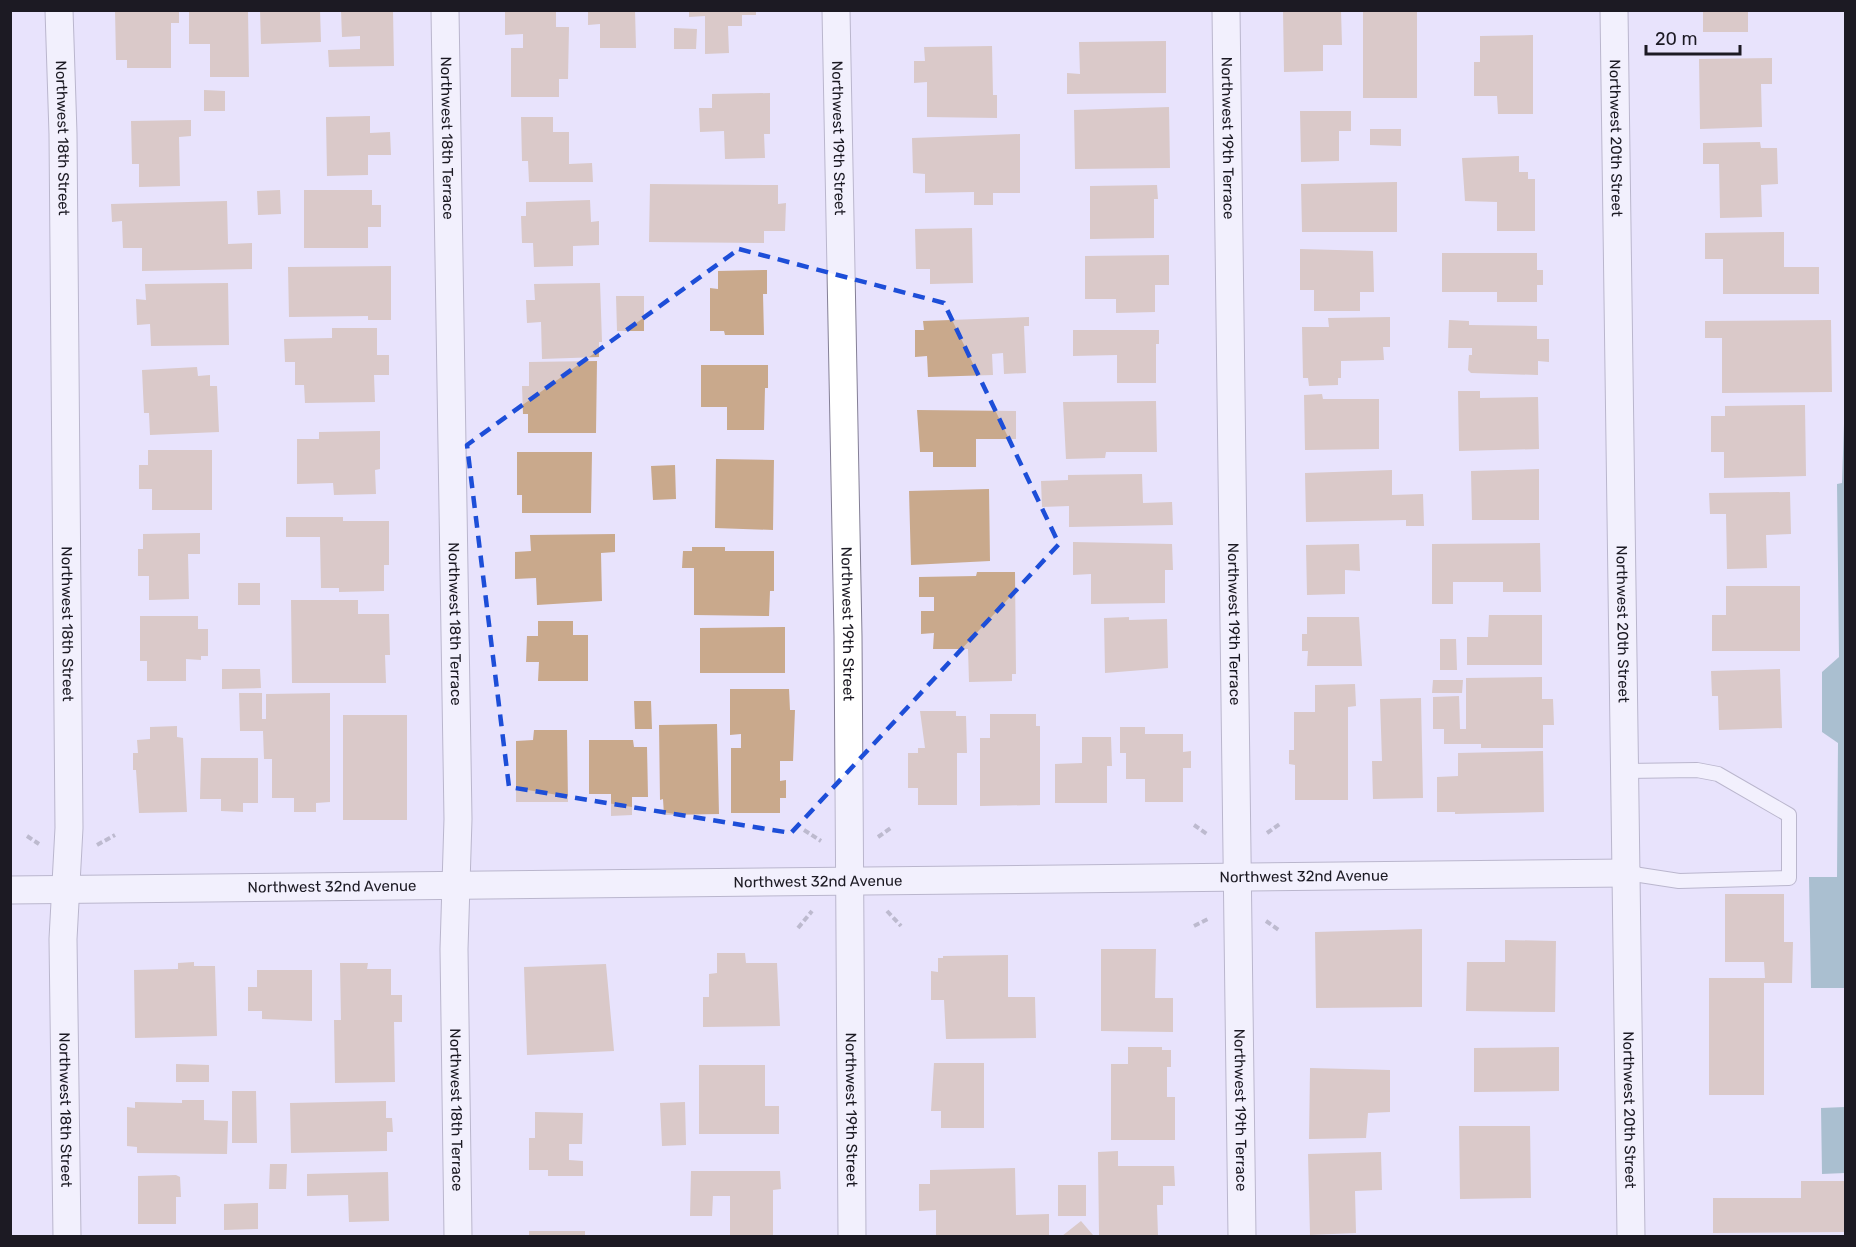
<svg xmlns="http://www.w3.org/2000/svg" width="1856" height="1247" viewBox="0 0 1856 1247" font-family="Rubik,sans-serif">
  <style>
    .water { fill: #61939c }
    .building { fill: #c9a98c }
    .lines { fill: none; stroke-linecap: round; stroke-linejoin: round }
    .lane-casing { stroke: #847f96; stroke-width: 16 }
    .street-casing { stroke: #847f96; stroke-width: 29 }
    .path { stroke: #8b8899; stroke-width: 4; stroke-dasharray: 6 3; stroke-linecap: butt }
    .lane { stroke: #fff; stroke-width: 14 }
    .street { stroke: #fff; stroke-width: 27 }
    .marked { fill: none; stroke: #1d4ed8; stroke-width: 4.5; stroke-dasharray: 12 8; stroke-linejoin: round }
    .labels { text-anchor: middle; stroke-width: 5; stroke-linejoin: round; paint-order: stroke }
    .street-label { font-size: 15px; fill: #1c1a23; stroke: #e8e3fc }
  </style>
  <rect width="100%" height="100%" fill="#e8e3fc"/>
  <path class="water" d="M1845 394V988H1811L1809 877H1837L1838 743 1822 732V672L1839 657 1837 484 1842 483Z
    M1845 1107V1173L1822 1174 1821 1108Z"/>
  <path class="building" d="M115 10H179V23H171V68H127V60H116Z
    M189 10H248L249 77H210V44H189Z
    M260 10H320L321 42 261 44Z
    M341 10H393L394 66 329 67 328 50 360 49V36L342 37Z
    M505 10H556V27H569L568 79H559V97H511V48H523V34L505 35Z
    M588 10H635L636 48H600V24L588 25Z
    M689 10H756V15H742V26H728L729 53 705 54V16L689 17Z
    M1283 10H1341L1342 45H1323V71L1284 72Z
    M1363 10H1417V98H1363Z
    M1703 10H1748V32H1703Z
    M674 28 697 29 696 49H674Z
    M1533 35V114H1498L1497 96H1474V62H1480V36Z
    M1166 41V93L1067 94V73L1080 74 1079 42Z
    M992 46 993 95H997V118L927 117V82L914 83V61H925L924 47Z
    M1772 58V84H1761L1762 127 1700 129 1699 59Z
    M204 90 225 91V111H204Z
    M770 93V134H764L765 158 725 159 724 131 700 132 699 108H712V94Z
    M1169 107 1170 168 1075 169 1074 110Z
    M1300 111H1351V131H1339V161L1301 162Z
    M370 116V133L390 132 391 155H368V175L327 176 326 117Z
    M521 117H553V132H569V164L592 163 593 182H529L528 161H522Z
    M191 120V136L179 137 180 186 139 187V164H132L131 121Z
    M1370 129H1401V146L1370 145Z
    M1020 134V193H993V205H974V192L925 193V174L913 173 912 138Z
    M1760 142 1761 148H1777L1778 184 1761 185 1762 217 1720 218 1719 164H1703V143Z
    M1519 156V172H1528V179H1535V231H1497V202L1465 201 1462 158Z
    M1397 182V232H1302L1301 184Z
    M650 184 778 185V204L786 203 785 231H764V243L649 242Z
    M1157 185 1158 199H1154V238L1090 239V186Z
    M280 190 281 214 258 215 257 191Z
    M304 190H372V205H381V227H368V248H304Z
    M590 200 591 222 599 221V245L573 246V266L534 267 533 243H522L521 216H526V202Z
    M227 201 228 244 252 243V269L142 271V248H123L122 221 112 222 111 204Z
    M972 228 973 283 930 284V269H916L915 229Z
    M1784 232V267H1819V294H1723V259H1705V233Z
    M1300 249 1373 251 1374 292H1360V311H1314V290H1300Z
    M1442 253H1537V270H1543V285H1537V302H1497V292H1442Z
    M1169 255V285H1155V312L1116 313V299H1085V256Z
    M391 266V320H368V316L289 317 288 267Z
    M767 270V294H763L764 335H725L724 331H710V288L718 289V271Z
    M228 283 229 345 151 346 150 324 137 325 136 299 146 300 145 284Z
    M600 283 602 342H599V357L542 359 541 322 527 323 526 300H535L534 284Z
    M616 296H644V331H617Z
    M1029 317V326H1024L1026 373 1004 374 1003 353 992 354 993 375 928 377 927 356 915 357V330H924L923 321Z
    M1390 317V347H1383L1384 360 1341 361V378H1338V385L1309 386 1308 378H1303L1302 327H1329L1328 318Z
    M1449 320 1469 321V325L1537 326V339H1549V362L1538 361V375L1471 373 1468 370 1469 355H1472V348H1448Z
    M1831 320 1832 392 1722 393V338H1705V321Z
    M332 328H377V355H389V375H374L375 402 305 403 304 385H295V362H285L284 339 332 338Z
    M1073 330H1159V344H1156V383H1117V355L1073 356Z
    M597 361 596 433H528V414H523L522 386H529V362Z
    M701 365H768V388H765L764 430H727V407H701Z
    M197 367 198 376 210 375V386H217L219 432 150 435 149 413H144L142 370Z
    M1458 391H1480V398L1538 397 1539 449 1459 451Z
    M1322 394 1323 399H1379V449L1305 450 1304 395Z
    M1156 401 1157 452H1106L1105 458 1066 459 1063 402Z
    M1805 405 1806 476 1724 478V452H1711V416H1725V406Z
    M917 410 1016 411V439H976V467H933V452H920Z
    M380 431V469L375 470 376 494 334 495 333 483 297 484V439H319V432Z
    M148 450H212V510H152V489H139V465H148Z
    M517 452H592L591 513H522V495H517Z
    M716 459 774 460 773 530 715 528Z
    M675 465 676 499 653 500 651 466Z
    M1539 469V520H1472L1471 471Z
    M1392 470V495L1423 494 1424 526H1406V520L1306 522 1305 473Z
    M1142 474 1143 503 1172 502 1173 525 1069 527V506L1042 507 1041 481 1068 480V475Z
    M989 489 990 561 911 565 909 491Z
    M1790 492 1791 534 1766 535 1767 568 1727 569 1726 514H1710L1709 493Z
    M286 517H343V521H389V565H384V591L339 592V588H321L320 537H286Z
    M200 533V554H188L189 599 149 600V576H138V549H143V534Z
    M615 534V552L601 553 602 601 537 605 536 578 515 579V552L531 551 530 535Z
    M1073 542 1172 544 1173 570H1165V603L1091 604V574L1073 575Z
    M1540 543 1541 592H1503V582H1453V604H1432V544Z
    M1359 544 1360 571 1345 570V594L1307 595 1306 545Z
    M692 547H725V551H774V591H770L769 616 694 615V568H682L683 551H692Z
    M977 572H1015L1016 674H1012V681L969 682 968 649H933L934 633 921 634V611H934V597H919V577L976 576Z
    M238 583H260V605H238Z
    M1726 586H1800V651H1712V615H1726Z
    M291 600H358V614H389L390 655H385L386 683H292Z
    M1489 615H1542V665H1467V637H1488Z
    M140 616H198V629H208V656H201V660L186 659V681H147V661H140Z
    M1129 617V620L1167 619 1168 668 1105 673 1104 618Z
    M1307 617H1359L1362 666H1307L1308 651H1302V634H1307Z
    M538 621H573V635H588V681H538L539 662H526L527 636H538Z
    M785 627V673H700V628Z
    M1440 639H1456L1457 670H1440Z
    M222 669H260L261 688 222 689Z
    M1780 669 1782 728 1719 730 1718 696H1712L1711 671Z
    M1542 677V699H1553L1554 725H1543V748H1481V744H1444V729H1433V697L1459 696 1460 729H1466V678Z
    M1433 680H1463L1462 693H1432Z
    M1355 684 1356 706 1348 707V800H1295V765L1289 764V750H1294V712H1315V685Z
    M730 689H789L790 710H795L793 761H780V781L786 780V798H780V813H731V748H741V734L730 735Z
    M239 693H262V719H266V694L330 693V802L316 803V812H294V798H272V759H264L263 731H240Z
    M1421 698 1423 798 1373 799 1372 761H1382L1380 699Z
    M634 701H651L652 729H635Z
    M920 711H956V716H966L967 753H957V805H918V788H908V753H918V748H925Z
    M990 714H1036V726H1040V805L980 806V738H990Z
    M343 715H407V820H343Z
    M717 724 719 814 664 815 663 799 660 800 659 725Z
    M177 726V737L183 738 187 812 139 813 136 770H133V753H138L137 740 150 739V727Z
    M1120 727H1145V734H1183V752L1191 751V768H1183V802H1145V779H1126V753H1120Z
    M534 730H567L568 802H516V741L533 740Z
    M1082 737H1111L1112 766H1107V803H1055V764L1082 763Z
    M589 740H633L634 747H647L648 797H632V815L611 816V794H589Z
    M1543 751 1544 812 1455 814V812H1437V777L1458 776V753Z
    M201 758H258V803H243V812L221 811V799H200Z
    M1725 894H1784V942H1793L1792 983H1764V1095H1709V978H1765L1764 962H1725Z
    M1422 929V1007L1316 1008 1315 932Z
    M1505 940 1556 941 1555 1012 1466 1011 1467 962H1505Z
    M1101 949H1156L1155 998H1173V1032L1101 1031Z
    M717 953H745L746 963H777L780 1026 703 1027V997H709V974L717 973Z
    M1008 955V997H1035L1036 1038 946 1039 944 1000H931V971L938 972V958H943V956Z
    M194 962V966H215L217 1036 135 1038 134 970 178 969V963Z
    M340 963H368L367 969H391V995H402V1022H394L395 1082 335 1083 334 1020H341Z
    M606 964 614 1051 527 1055 524 967Z
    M257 970H312V1021L262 1019V1011H248V987H257Z
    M1128 1047H1162V1050H1171V1067H1167V1097H1175V1140H1111V1064H1128Z
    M1559 1047V1091L1474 1092V1048Z
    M934 1063H984V1128H941V1111H931Z
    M176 1064 209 1065V1082H176Z
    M699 1065H765V1106H779V1134H699Z
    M1310 1068 1390 1070V1112L1368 1113 1366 1138 1309 1139Z
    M232 1091H256L257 1143H232Z
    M182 1100H204V1120L228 1121 227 1154 137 1153V1147L127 1146V1107L135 1108V1102L182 1103Z
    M386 1101V1118H392L393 1132H387V1151L291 1153 290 1103Z
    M685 1102 686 1145 662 1146 660 1103Z
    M535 1112 583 1113 582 1144H569V1160L583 1161V1176H548V1170H529V1138H535Z
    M1459 1126H1530L1531 1198 1460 1199Z
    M1118 1151V1166H1174L1175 1186H1163V1205H1157L1158 1236H1099L1098 1152Z
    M1381 1152 1382 1190 1355 1191 1356 1233 1310 1235 1308 1154Z
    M270 1164H287L286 1189H269Z
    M1015 1168 1016 1215 1049 1214V1236H936V1210L919 1211V1184H930V1170Z
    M691 1171H780L781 1189 773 1190V1236H730V1196H713L712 1216H690Z
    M388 1172 389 1221 349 1222 348 1195 307 1196V1174Z
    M176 1175 180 1177 181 1197H176V1224H138V1176Z
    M1801 1181H1846V1232L1713 1233V1198H1801Z
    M1058 1185H1086V1216H1058Z
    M258 1203V1229L224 1230V1204Z
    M1081 1221 1093 1235 1062 1236Z
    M529 1231H585V1236H529Z"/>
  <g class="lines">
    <defs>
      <path id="lane" d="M1626 771 1697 770 1718 774 1789 815V878L1679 881 1627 873"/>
      <g id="street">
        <path id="s1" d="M59 10 63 134 69 828 63 939 67 1236"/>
        <path id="s2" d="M445 10 458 819 454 949 458 1236"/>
        <path id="s3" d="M836 10 848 636 852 1236"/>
        <path id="s4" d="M1226 10 1242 1236"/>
        <path id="s5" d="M1614 10 1631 1236"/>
        <path id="s6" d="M10 890 1627 873"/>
      </g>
    </defs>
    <use href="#lane" class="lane-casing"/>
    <use href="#street" class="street-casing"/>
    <path class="path" d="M1194 825 1207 834
      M804 830 821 841
      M1267 833 1281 823
      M27 836 39 844
      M878 837 892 827
      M97 845 115 835
      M887 911 901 926
      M1266 921 1280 931
      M1194 926 1208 919
      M798 928 812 911"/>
    <use href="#lane" class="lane"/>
    <use href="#street" class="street"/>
  </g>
  <path d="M0 0H1856V1247H0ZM739 249 944 303 1059 544 791 833 509 787 467 445Z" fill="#e8e3fc" fill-opacity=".55" fill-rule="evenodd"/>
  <path class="marked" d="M739 249 944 303 1059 544 791 833 509 787 467 445Z"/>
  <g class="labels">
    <g class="street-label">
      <text dy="5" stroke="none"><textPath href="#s1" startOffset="128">Northwest 18th Street</textPath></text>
      <text dy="5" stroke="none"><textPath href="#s2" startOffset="128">Northwest 18th Terrace</textPath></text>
      <text dy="5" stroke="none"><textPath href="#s3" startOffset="128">Northwest 19th Street</textPath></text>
      <text dy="5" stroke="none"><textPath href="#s4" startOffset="128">Northwest 19th Terrace</textPath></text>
      <text dy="5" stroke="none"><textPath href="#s5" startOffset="128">Northwest 20th Street</textPath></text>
      <text dy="5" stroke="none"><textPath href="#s3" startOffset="614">Northwest 19th Street</textPath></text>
      <text dy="5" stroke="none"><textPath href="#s4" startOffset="614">Northwest 19th Terrace</textPath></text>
      <text dy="5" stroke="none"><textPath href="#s5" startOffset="614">Northwest 20th Street</textPath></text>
      <text dy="5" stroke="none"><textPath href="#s1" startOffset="614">Northwest 18th Street</textPath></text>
      <text dy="5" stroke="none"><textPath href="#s2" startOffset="614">Northwest 18th Terrace</textPath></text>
      <text dy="5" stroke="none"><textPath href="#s6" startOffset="1294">Northwest 32nd Avenue</textPath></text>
      <text dy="5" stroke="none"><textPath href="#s6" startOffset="808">Northwest 32nd Avenue</textPath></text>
      <text dy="5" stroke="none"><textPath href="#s6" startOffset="322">Northwest 32nd Avenue</textPath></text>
      <text dy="5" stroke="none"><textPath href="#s1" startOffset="1100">Northwest 18th Street</textPath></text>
      <text dy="5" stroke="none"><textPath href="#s2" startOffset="1100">Northwest 18th Terrace</textPath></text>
      <text dy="5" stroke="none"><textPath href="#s3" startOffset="1100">Northwest 19th Street</textPath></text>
      <text dy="5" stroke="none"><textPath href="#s4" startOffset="1100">Northwest 19th Terrace</textPath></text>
      <text dy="5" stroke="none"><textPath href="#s5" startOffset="1100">Northwest 20th Street</textPath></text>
    </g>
  </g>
  <rect width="1856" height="1247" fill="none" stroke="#1c1a23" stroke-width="24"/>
  <path d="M1646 45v9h94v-9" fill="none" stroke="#1c1a23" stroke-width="3"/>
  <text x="1655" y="45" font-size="18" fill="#1c1a23" stroke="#e8e3fc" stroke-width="4.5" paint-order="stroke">20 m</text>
</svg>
